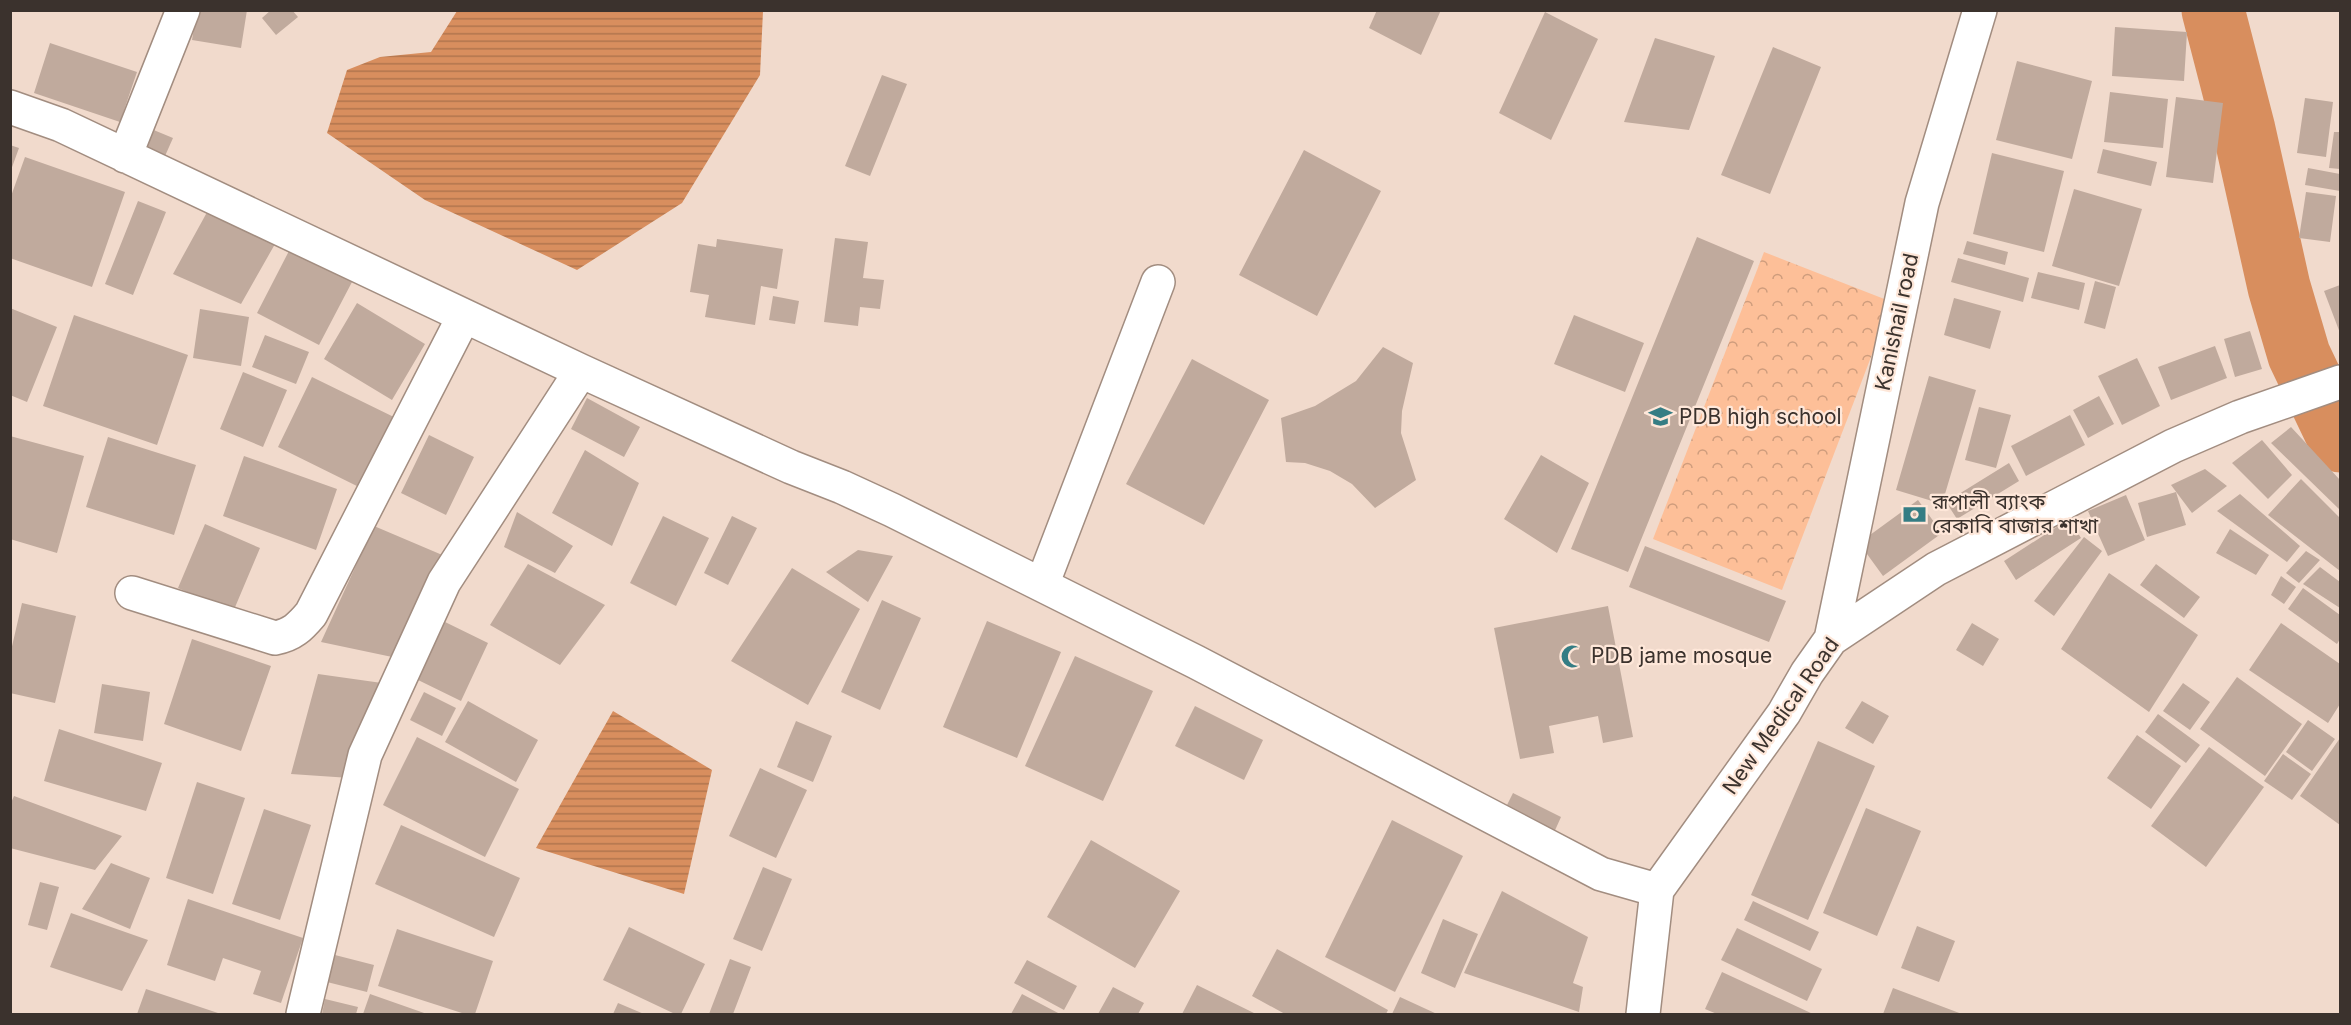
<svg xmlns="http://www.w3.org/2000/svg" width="2351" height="1025" viewBox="0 0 2351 1025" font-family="Inter,'Noto Sans Bengali',sans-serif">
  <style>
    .park { fill: url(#park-crowns) }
    .water { fill: url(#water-rules) }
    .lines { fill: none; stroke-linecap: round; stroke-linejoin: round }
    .river { stroke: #d88e5e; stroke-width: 63 }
    .building { fill: #c0aa9d }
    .minor-casing { stroke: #a28d80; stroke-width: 36 }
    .minor { stroke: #fff; stroke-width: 33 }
    .labels { text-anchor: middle; stroke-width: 4.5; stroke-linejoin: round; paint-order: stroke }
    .street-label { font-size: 21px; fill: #3b322d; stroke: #fee7d9 }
    .poi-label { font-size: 21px; fill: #3b322d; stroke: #fee7d9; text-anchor: start }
  </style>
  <defs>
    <pattern id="park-crowns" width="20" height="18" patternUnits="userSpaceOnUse" patternTransform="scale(1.5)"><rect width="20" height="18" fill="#fdbf98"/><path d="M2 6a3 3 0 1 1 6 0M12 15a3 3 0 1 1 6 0" fill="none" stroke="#ce9c7c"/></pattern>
    <pattern id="water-rules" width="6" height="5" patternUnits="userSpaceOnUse" patternTransform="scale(1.5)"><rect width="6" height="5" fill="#d88e5e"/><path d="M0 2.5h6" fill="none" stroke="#b0754e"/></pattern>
  </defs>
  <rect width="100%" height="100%" fill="#f1dacc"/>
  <path class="park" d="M1764 252 1892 302 1782 590 1653 539Z"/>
  <path class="water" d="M457 11H763L760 75 682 203 577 270 425 200 327 133 347 70 380 57 431 52Z
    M613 711 712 770 684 894 536 848Z"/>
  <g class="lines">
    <path class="river" d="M2213 10 2244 130 2279 287 2299 355 2340 441"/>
  </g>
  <path class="building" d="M197 10H247L241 48 192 40Z
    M271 10H292L298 17 276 35 262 18Z
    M1377 10H1441L1421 55 1369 28Z
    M1545 12 1598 39 1551 140 1499 113Z
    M2115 27 2187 32 2184 81 2112 76Z
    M1655 38 1715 56 1689 130 1624 122Z
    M50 43 137 72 120 122 34 93Z
    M1773 47 1821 67 1770 194 1721 175Z
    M2017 61 2092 81 2072 159 1996 140Z
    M882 75 907 84 870 176 845 166Z
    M2110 92 2168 99 2163 148 2104 142Z
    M2176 97 2223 103 2213 183 2166 177Z
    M2305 98 2333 102 2326 157 2297 153Z
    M144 126 173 138 161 165 133 153Z
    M2334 132H2340V169L2329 168Z
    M10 145 19 148 11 170H10Z
    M2103 149 2157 162 2151 186 2097 173Z
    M1304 150 1381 191 1317 316 1239 275Z
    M1992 153 2064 171 2044 252 1973 234Z
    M25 157 125 192 92 287 10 258V199Z
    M2308 168 2340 174V191L2305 185Z
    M2074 189 2142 209 2119 286 2052 266Z
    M2306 192 2336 196 2330 242 2299 238Z
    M138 201 166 212 133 295 105 284Z
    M211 205 275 244 241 304 173 274Z
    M1697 237 1754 261 1628 572 1571 549Z
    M835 238 868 242 863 278 884 280 880 309 860 307 858 326 824 322Z
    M717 239 783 249 777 289 761 286 755 325 705 317 709 295 690 292 698 244 716 247Z
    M1967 241 2008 252 2005 265 1963 254Z
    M290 249 352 282 319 345 257 313Z
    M1958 258 2029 278 2023 302 1951 282Z
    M2038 272 2085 283 2079 310 2031 298Z
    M2095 281 2116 287 2105 329 2084 323Z
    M2340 285V333L2324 291Z
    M773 296 799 301 795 324 769 320Z
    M1954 298 2001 311 1990 349 1944 335Z
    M357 303 425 344 392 400 324 359Z
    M10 308 57 327 27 402 10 395Z
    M200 309 249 317 241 366 193 358Z
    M74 315 188 355 157 445 43 406Z
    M1574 315 1644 343 1625 392 1554 364Z
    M2250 331 2262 369 2235 377 2224 339Z
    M265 335 309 352 296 384 252 367Z
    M2215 346 2227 378 2171 400 2158 367Z
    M1383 347 1413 363 1402 411 1401 433 1416 480 1375 508 1352 484 1330 471 1305 463 1286 462 1281 418 1315 406 1356 381Z
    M2137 358 2160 406 2122 425 2098 376Z
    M1192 359 1269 400 1204 525 1126 484Z
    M243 372 287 390 263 447 220 429Z
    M1929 376 1976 390 1942 504 1896 490Z
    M312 377 402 421 367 491 278 447Z
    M2099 396 2114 424 2088 438 2073 410Z
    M587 398 640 427 624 457 571 429Z
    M1979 407 2011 415 1996 468 1965 460Z
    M2070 415 2085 445 2026 476 2011 446Z
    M2291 427 2340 480V510L2271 443Z
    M429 435 474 457 446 515 401 493Z
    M10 436 84 456 57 553 10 539Z
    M108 437 196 465 174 535 86 507Z
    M2262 440 2292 475 2268 499 2232 463Z
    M585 450 639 483 612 546 552 513Z
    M1541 455 1589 483 1557 553 1504 519Z
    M244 456 337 489 316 550 223 516Z
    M2009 463 2019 481 1957 519 1946 502Z
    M2205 469 2227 486 2192 513 2171 485Z
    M2301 479 2340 518V571L2268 515Z
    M2176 492 2186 525 2147 537 2138 503Z
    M2240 494 2300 546 2287 562 2217 511Z
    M2126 495 2145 540 2108 556 2088 511Z
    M1918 500 1942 533 1883 576 1859 543Z
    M517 512 573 546 555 573 504 547Z
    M663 516 709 538 676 606 630 583Z
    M732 516 757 528 728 585 704 573Z
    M2069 519 2081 538 2016 580 2004 561Z
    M205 524 260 548 233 612 178 588Z
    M374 526 447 557 397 658 321 642Z
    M2230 529 2269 555 2256 575 2216 553Z
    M2084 537 2102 551 2054 616 2034 601Z
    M1645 546 1786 601 1769 642 1629 587Z
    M858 550 893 556 868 602 826 572Z
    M2306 551 2320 560 2299 583 2286 573Z
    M528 564 605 605 560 665 490 625Z
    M2156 564 2200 597 2184 618 2140 585Z
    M2320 567 2340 582V608L2303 584Z
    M792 568 860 609 808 705 731 661Z
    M2109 573 2198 635 2149 712 2061 649Z
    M2281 576 2296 587 2284 604 2271 595Z
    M2303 588 2340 615V639L2337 644 2288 609Z
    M882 600 921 618 880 710 841 692Z
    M22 603 76 616 55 703 10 693V655Z
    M1608 606 1633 737 1603 743 1598 716 1549 726 1554 753 1520 759 1494 628Z
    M443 621 488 643 461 701 416 679Z
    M987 621 1061 652 1017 758 943 727Z
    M1972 623 1999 639 1983 666 1956 650Z
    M2281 623 2340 664V704L2328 723 2249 670Z
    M192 639 271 666 241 751 164 724Z
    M1075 656 1153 691 1103 801 1025 766Z
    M318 674 389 684 350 778 291 774Z
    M2237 677 2302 724 2265 776 2200 729Z
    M2183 683 2210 702 2190 730 2163 711Z
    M102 684 150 692 143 741 94 733Z
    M424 692 456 708 442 736 410 720Z
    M468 701 538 740 516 782 445 742Z
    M1862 701 1889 716 1873 744 1845 728Z
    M1195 706 1263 740 1244 780 1175 746Z
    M2158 714 2200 745 2186 763 2145 732Z
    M2308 720 2335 739 2312 771 2286 752Z
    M796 721 832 736 813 782 777 767Z
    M59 729 162 763 146 811 44 781Z
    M2137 735 2181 766 2151 809 2107 778Z
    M417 737 519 789 485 857 383 805Z
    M2340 738V825L2300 796Z
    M1818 741 1875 766 1808 920 1751 895Z
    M2209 747 2264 787 2206 867 2151 826Z
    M2283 754 2311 774 2292 800 2264 781Z
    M760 768 807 790 776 858 729 836Z
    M197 782 245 798 213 894 166 878Z
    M1513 793 1561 817 1552 837 1503 813Z
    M14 796 122 836 95 870 10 848V805Z
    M1866 808 1921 831 1877 936 1823 913Z
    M264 809 311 825 280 920 232 904Z
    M1392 820 1463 856 1395 992 1325 957Z
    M401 825 520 878 494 937 375 884Z
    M1091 840 1180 891 1135 968 1047 917Z
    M111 863 150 878 130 929 82 909Z
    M763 867 792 879 762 951 733 939Z
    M40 882 59 887 47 930 28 925Z
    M1502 891 1588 937 1573 983 1583 987 1579 1012 1464 973Z
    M188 899 303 938 281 1003 253 994 261 971 223 958 215 981 167 965Z
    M1753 901 1819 932 1810 951 1744 920Z
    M71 913 148 940 122 991 50 967Z
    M1443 919 1478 934 1455 988 1421 973Z
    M1917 926 1955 941 1939 982 1901 968Z
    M629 927 705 964 681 1014H675L603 980Z
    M1737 928 1822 969 1807 1001 1721 960Z
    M397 929 493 961 475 1014H465L378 986Z
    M1277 949 1388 1010 1386 1014H1285L1252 996Z
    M335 955 374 965 367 992 327 982Z
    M730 959 751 967 733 1014H709Z
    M1027 960 1077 986 1064 1010 1014 983Z
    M1722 972 1813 1014H1717L1705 1009Z
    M1197 985 1256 1014H1182Z
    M1113 987 1144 1003 1138 1014H1098Z
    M1893 988 1962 1014H1883Z
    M146 989 221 1014H137Z
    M370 994 427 1014H363Z
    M1022 994 1060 1014H1011Z
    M1400 997 1437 1014H1392Z
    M325 999 358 1007 356 1014H322Z
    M618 1003 644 1014H613Z"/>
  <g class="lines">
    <defs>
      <path id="minor" d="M10 107 61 125 581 371 791 467 842 487 892 510 1196 662 1601 874 1657 890
        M125 156 183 10
        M1042 585 1158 282
        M132 593 275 638C292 635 300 627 311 614L464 316
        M1831 639 1922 203 1980 10
        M303 1014 365 755 444 582 581 371
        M1643 1014 1657 890 1784 713 1807 673 1831 639 1936 569 2173 446 2240 417 2340 382"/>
    </defs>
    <use href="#minor" class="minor-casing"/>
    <use href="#minor" class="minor"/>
  </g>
  <defs>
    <symbol id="school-bare" viewBox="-9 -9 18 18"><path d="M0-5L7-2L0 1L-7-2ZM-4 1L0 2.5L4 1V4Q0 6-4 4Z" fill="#357d84" stroke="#fee7d9" stroke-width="2.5" paint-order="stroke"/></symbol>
    <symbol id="bank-bare" viewBox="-9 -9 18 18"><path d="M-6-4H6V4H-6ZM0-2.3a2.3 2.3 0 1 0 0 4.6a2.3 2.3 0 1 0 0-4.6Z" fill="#357d84" stroke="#fee7d9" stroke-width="2.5" paint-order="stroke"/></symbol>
    <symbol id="mosque-bare" viewBox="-9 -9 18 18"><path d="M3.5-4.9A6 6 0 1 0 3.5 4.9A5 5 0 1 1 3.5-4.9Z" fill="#357d84" stroke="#fee7d9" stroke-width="2.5" paint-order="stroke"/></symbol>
  </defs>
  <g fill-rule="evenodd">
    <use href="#school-bare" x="1644" y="400" width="33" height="33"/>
    <use href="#bank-bare" x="1898" y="498" width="33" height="33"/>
    <use href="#mosque-bare" x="1556" y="640" width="33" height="33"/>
  </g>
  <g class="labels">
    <g class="street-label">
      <text transform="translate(1897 322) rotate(-78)" y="7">Kanishail road</text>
      <text transform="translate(1781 716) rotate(-55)" y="7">New Medical Road</text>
    </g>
    <g class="poi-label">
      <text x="1679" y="424">PDB high school</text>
      <text x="1932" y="509">রূপালী ব্যাংক<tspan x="1932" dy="24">রেকাবি বাজার শাখা</tspan></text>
      <text x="1591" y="663">PDB jame mosque</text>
    </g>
  </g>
  <rect width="2351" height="1025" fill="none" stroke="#3b322d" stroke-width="24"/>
</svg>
